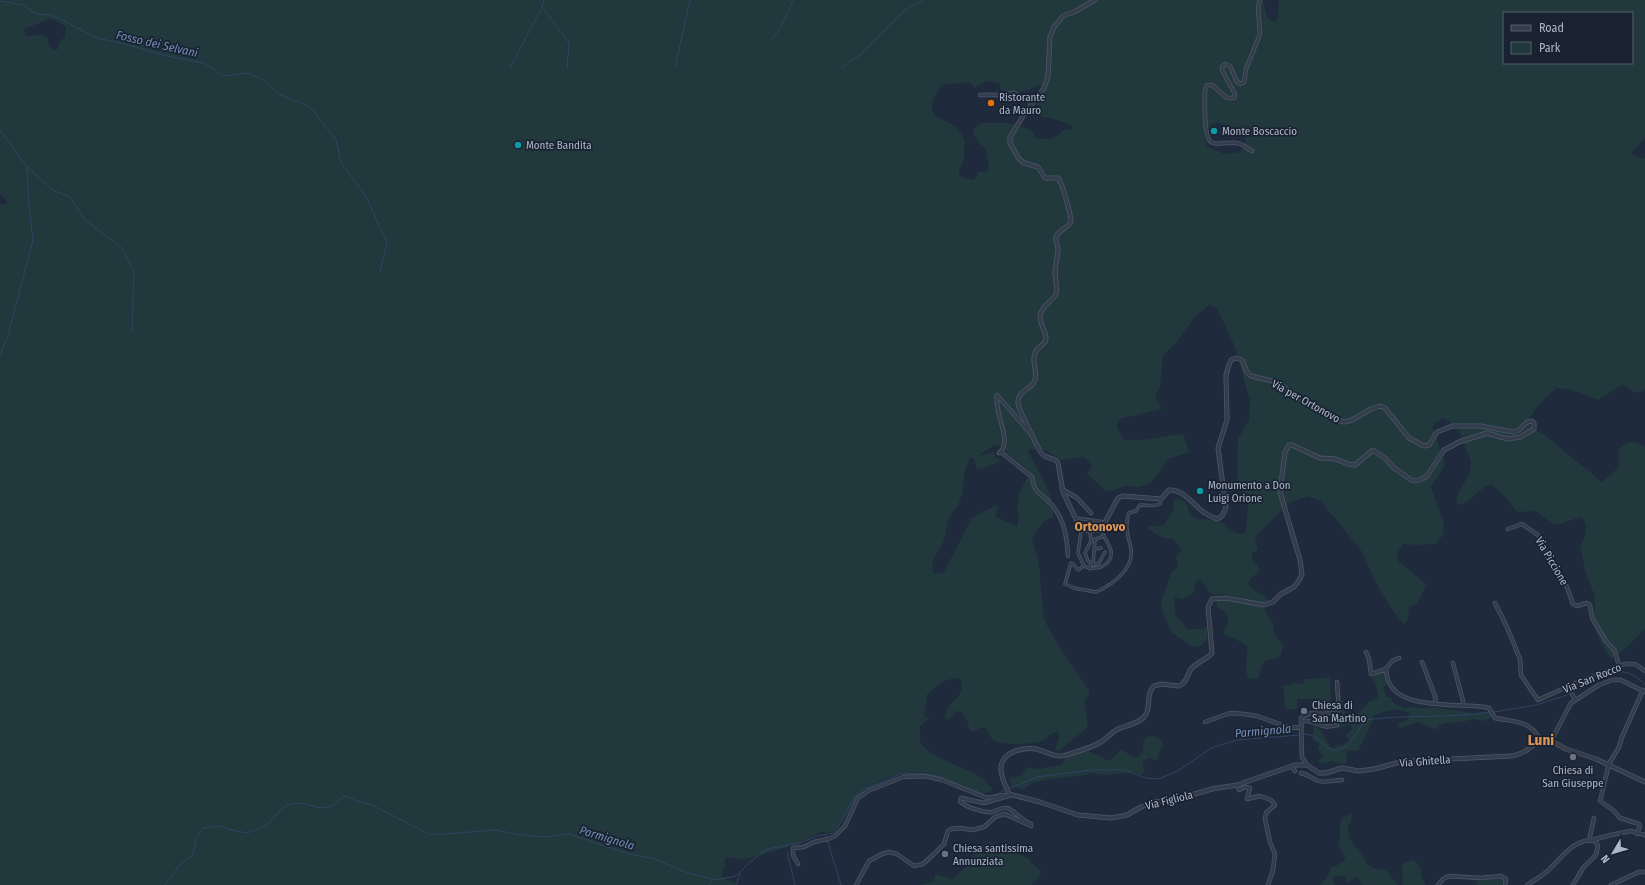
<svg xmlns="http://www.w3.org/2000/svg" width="1645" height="885" viewBox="0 0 1645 885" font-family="'Fira Sans Condensed',sans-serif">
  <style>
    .green { fill: #21393d; fill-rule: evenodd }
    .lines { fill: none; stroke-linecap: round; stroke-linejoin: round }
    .stream { stroke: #2f4363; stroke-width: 1 }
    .pedestrian-casing { stroke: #4e5767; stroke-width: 3.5 }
    .minor-casing { stroke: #4e5767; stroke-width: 4.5 }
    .tertiary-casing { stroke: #4e5767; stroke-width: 5 }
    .pedestrian { stroke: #333d4c; stroke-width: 2 }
    .minor { stroke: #333d4c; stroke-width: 3 }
    .tertiary { stroke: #333d4c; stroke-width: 3.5 }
    .food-dot { fill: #e8710a; stroke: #192231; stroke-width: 1.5 }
    .culture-dot { fill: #0f9aa8; stroke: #192231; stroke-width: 1.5 }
    .worship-dot { fill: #6b7280; stroke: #192231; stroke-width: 1.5 }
    .labels { text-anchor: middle; stroke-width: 3.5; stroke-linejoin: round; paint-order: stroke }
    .poi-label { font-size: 11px; fill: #aeb7c8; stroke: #192231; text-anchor: start }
    .street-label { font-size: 11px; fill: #aeb7c8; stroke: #192231 }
    .water-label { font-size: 12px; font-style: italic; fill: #738cb3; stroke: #192231 }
    .quarter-label { font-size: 13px; font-weight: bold; fill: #df9653; stroke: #192231 }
    .district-label { font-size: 15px; font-weight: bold; fill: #df9653; stroke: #192231 }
  </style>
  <rect width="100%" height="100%" fill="#1f2a3c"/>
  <path class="green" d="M0 0H1263L1267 17 1275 23 1278 16 1279 0H1645V138L1632 152 1633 156 1645 158V389L1637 393 1631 390 1623 384 1598 400 1569 389 1556 388 1539 404 1528 420 1532 429 1542 433 1602 482 1619 467V450C1626 440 1635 440 1645 447V629L1627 647 1611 659 1603 646 1593 625 1595 596 1586 573 1580 547 1586 533V525L1583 519 1580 517 1560 524H1553L1536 511 1517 512 1504 495 1491 484C1478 488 1470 504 1458 505L1456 498 1470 472 1471 462 1458 427 1443 418 1435 423 1433 428 1445 465 1431 487 1444 523 1443 535 1436 544 1413 545 1404 543 1397 553 1398 561 1427 585 1417 603 1409 607 1408 619 1404 624 1393 611 1375 581 1363 553 1321 501 1308 496 1289 503 1255 537 1258 549 1252 554V559L1260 569V571L1252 577 1248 583 1250 587 1267 598 1268 601 1266 603C1247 602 1231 591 1212 595 1206 591 1206 582 1199 580L1195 583V590L1189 597 1187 596 1183 599 1175 597 1174 604 1176 616 1182 621 1186 629H1203L1207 627V640L1199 647 1192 646 1172 633 1164 615 1161 603 1172 571 1176 569 1178 565C1177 560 1174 559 1178 553L1181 552V549L1173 539 1163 538 1147 528 1151 526H1163L1174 508 1173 501 1177 499 1186 502C1189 510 1190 517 1199 520 1204 518 1218 521 1223 523 1226 524 1228 529 1230 531 1236 532 1241 537 1246 531L1248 508 1237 475 1238 439 1249 420 1250 401 1235 347 1217 308 1210 305 1196 315 1176 343 1163 355 1160 387 1155 397 1162 409 1119 419 1117 427 1123 439C1143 442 1163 436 1183 434L1189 452 1168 459 1156 476 1150 483 1138 487 1126 486 1112 491 1105 490 1087 474 1092 465 1084 457 1062 460 1043 449H1030L1028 452C1039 472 1054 494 1053 517L1043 522 1032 538 1039 564 1044 620 1061 650 1089 690V694L1084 703 1088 727 1059 751H1057L1056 746 1060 735 1057 732C1050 732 1047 739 1041 741 1033 745 1000 745 994 741 990 738 989 732 985 728H980L973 732 969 730 968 722 962 712 955 711 949 720 945 718C945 701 968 699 960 679 944 676 939 687 927 694L924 715 925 717 930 718 920 726V742C937 766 980 766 992 790 980 801 954 782 942 777 935 775 925 772 918 772 912 771 903 774 897 775 882 778 862 788 854 802 848 811 844 822 835 830 829 835 823 830 818 833 795 847 767 853 741 860L736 858 727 857 725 859 726 866 723 870 722 877 738 885H0V205L6 204 7 201 0 194ZM1504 13H1632V63H1504ZM49 19 54 20 66 27 65 37 61 40 57 50 50 48 47 37 42 35 26 36 24 29ZM988 81 999 83 1001 90C1017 93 1023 93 1038 85L1047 87 1040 100 1034 109 1036 114C1045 119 1068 120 1072 127V129L1063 131 1052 139H1037L1030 129 1005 123H983L973 129C975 139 978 143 986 149L989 168 987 172H979L974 180 963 178 959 175C959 169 963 164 964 158 964 152 964 146 965 140 962 135 960 131 956 127 951 123 944 121 939 118 925 110 935 94 942 85L969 82 975 88 982 83ZM1218 122 1232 129 1245 133 1246 141 1240 152 1225 154 1207 147 1204 132 1211 125ZM995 445 1000 446 1030 472 1017 498 1019 500 1017 508 1019 516 1017 527 995 516 998 505 986 510 972 518 944 572 934 574C927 563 941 550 944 540 947 532 946 523 950 516 952 511 957 508 959 503 966 488 961 474 970 458H974L977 470 1000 462 998 458H995L994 452 977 456Z
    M1226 600 1254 604 1265 609 1267 615 1273 623 1274 633 1283 645 1281 655C1270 664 1261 654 1260 676L1257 679H1250C1242 670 1249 658 1247 646L1235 639 1224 635V630L1228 623V616L1223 610 1218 608 1216 603 1217 601Z
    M1383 670 1384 678 1388 683 1383 688 1387 697H1391L1394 703 1404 708 1412 707 1417 708H1438L1472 713 1489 711 1492 717 1484 721 1473 719 1466 721 1446 723 1441 724 1435 730 1433 728 1418 722 1400 728 1397 724 1407 720 1410 714C1401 706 1385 712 1374 715L1372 722 1359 749 1357 751 1350 750 1346 753 1347 761 1346 764 1331 761 1324 764 1320 763 1318 761 1324 757 1318 749 1319 744 1313 740V727L1315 726C1325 731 1325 743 1333 749L1335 748 1339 744 1342 746 1349 740 1346 735 1352 729 1351 725 1343 726 1337 729 1338 726V723C1345 716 1341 710 1341 701H1343L1345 713 1344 721 1347 722C1353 718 1366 707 1369 701 1374 701 1376 700 1378 696L1376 683 1371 678Z
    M1330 678 1331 704H1315V699H1297V709H1285L1283 685H1293L1292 683 1296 682 1297 684 1304 683V679Z
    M1153 736 1159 738 1163 744 1157 760 1148 758 1144 761 1142 765 1145 771 1142 775 1133 772 1107 775 1092 773 1086 775 1062 778H1055L1032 783 1024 789 1013 787 1009 779 1021 775 1027 767 1036 769 1062 765 1065 759C1072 756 1083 749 1090 752 1098 754 1102 760 1111 760 1124 747 1118 748 1133 757H1138L1143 752V744L1146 737Z
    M1352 813 1351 822 1348 826 1349 837 1352 843 1363 854 1365 862 1373 868 1386 870 1398 885H1363L1357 877 1347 883C1347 882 1347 879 1346 878 1344 874 1335 876 1332 878L1335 885H1320L1326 879 1331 867 1338 865 1346 859C1344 854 1339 850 1339 845 1338 841 1340 838 1340 835 1341 821 1337 818 1352 813Z
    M991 842 1007 848 1031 860 1030 862 1041 871 1039 878 1031 885H920L934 881 935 874 952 879 964 869 981 846Z
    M1414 860 1421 869V876L1426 885H1402L1403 872 1401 865 1405 862Z
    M1494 879H1502L1503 881 1502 885H1477L1475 881Z"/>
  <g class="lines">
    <path class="stream" d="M0 1 23 5 36 14 52 15 97 38 121 43 167 56 204 63 223 76 248 73 263 80 279 94 310 107 336 140 341 163 365 195 387 242 380 272
      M542 7 569 43 567 69
      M770 40 779 31 793 0
      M675 67 690 0
      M510 68 542 7 544 0
      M841 68 860 55 905 10 923 0
      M0 130 27 167 53 190 70 197 84 219 122 248 134 272 132 333
      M0 355 8 335 33 240 29 205 27 167
      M1573 692C1583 687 1613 672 1623 672 1631 672 1639 679 1645 684
      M1494 712 1536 705 1570 694
      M1303 734C1316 735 1317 739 1327 747 1344 760 1358 731 1365 720 1406 714 1449 719 1491 712
      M1008 789 1037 777 1091 770H1124L1146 778 1159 779 1178 771 1211 748 1237 740 1300 735
      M995 795 1005 790
      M826 836 841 885
      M787 851 795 885
      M165 885 179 866 192 855 195 847 196 839 203 828 219 826 232 830 247 833 266 826 278 813 287 805 295 803 306 804 321 808 333 806 343 797 348 796 354 800 372 805 429 834H445L495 830 528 836 546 837 569 834 629 854 655 859 682 871 715 880 736 876 750 862 767 849 800 843 817 836 833 833 839 826 854 797 865 789 900 774 918 773 938 776 987 796H992
      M709 885 713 879
      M736 885 740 874"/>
    <defs>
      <path id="pedestrian" d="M1076 518 1105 522
        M1081 531 1078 553 1084 566
        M1090 532 1091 541 1104 536
        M1095 549 1101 548
        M1093 565 1095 539
        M1093 565 1099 563 1105 552
        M1084 566 1078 570 1073 564 1071 563 1065 584 1074 588 1096 592C1114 584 1137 567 1130 544 1127 533 1125 524 1129 513L1136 511 1140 505C1147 505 1153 507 1160 504L1161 499
        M1084 566C1094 572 1113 566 1111 551 1110 546 1105 539 1103 534
        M1090 569 1091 563 1088 561 1085 553 1091 541"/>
      <path id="minor" d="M980 95H998L1014 93 1033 103
        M1252 151C1236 141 1241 143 1223 143 1220 144 1214 144 1211 142 1203 136 1205 100 1205 90L1207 85H1212L1227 98H1234L1235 94 1222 70V67L1225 64 1230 66 1237 82 1241 84 1244 82 1246 69 1260 34 1258 7 1260 0
        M1001 452 1032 477C1035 496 1040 491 1051 504 1064 518 1067 537 1068 556
        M999 453C1014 444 993 410 997 395L1030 433
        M1062 489 1077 498 1091 513
        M1508 529 1522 524 1538 535 1544 545 1547 557 1567 587 1573 604 1577 606 1587 603 1590 605 1592 618 1606 641 1615 651 1619 666
        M1495 603 1507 627 1520 659 1521 675 1538 700 1578 682 1624 664H1635L1645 671
        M1366 652 1369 659 1371 674 1386 669C1387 715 1459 701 1489 708L1495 718C1514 722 1529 720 1540 739
        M1422 662 1435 696 1436 704
        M1453 663 1464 705
        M1386 669 1392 661 1399 658
        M1569 687 1575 700
        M1205 722 1230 713 1244 714 1257 716 1291 728 1302 727
        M1302 722C1309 718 1316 725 1324 726 1328 727 1333 726 1337 725
        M1551 741 1571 703 1599 685 1612 680H1621L1645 692
        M1307 765 1302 757 1301 718C1311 710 1325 713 1336 713L1339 710 1337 682
        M1291 766 1295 771
        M1301 773C1309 775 1310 777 1316 780 1322 784 1334 780 1342 780
        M1237 785 1239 790 1245 787 1250 788 1247 799 1260 796 1271 800 1275 805 1266 813 1265 819 1270 842 1275 854 1273 870 1268 885
        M1637 834 1640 826 1639 824 1620 818 1613 810 1600 801 1609 764 1619 747 1622 737 1643 690
        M1592 840 1611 835 1631 831 1645 835
        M1589 841 1594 818
        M798 864 793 855V848L804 847 814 842 828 839 835 836 845 826 858 798 870 790 903 777 925 776 942 780 987 798 1005 795
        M856 885 869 861 882 854 889 852 897 854 914 866 923 864 934 854 944 844 948 831 951 829 960 828 972 830 984 827 995 817 1005 814 1031 826V824C1022 821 1013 809 1007 808 1002 807 997 811 992 812 985 813 964 807 960 801L961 798 984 803 1012 795
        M1438 885 1443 879 1449 876 1481 878 1501 876 1506 879 1505 885
        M1527 885C1533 881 1540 877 1545 873 1559 862 1574 836 1595 841L1598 846 1596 855 1583 868 1573 885
        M1611 885 1639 872H1645"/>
      <path id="tertiary" d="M1095 0 1074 12 1063 16 1054 27 1050 37 1048 76 1044 88 1025 113 1010 137V143L1019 159 1024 163 1038 167 1045 178H1058C1062 182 1071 215 1071 222 1068 228 1058 230 1056 237 1055 240 1058 245 1058 249 1058 257 1055 265 1055 273 1055 280 1058 287 1056 294 1052 302 1041 306 1040 316 1039 324 1049 335 1045 342 1042 346 1037 348 1035 353 1031 362 1038 371 1035 380 1032 390 1017 390 1018 403 1018 408 1040 453 1043 455 1047 458 1052 458 1057 461L1058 463 1063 492 1081 530 1090 531 1101 530 1118 498 1123 496 1161 499 1169 490C1184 489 1194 506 1205 513 1209 516 1213 517 1217 519L1222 516 1226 508 1218 448 1227 420 1226 375 1229 365 1231 360 1236 358 1242 360 1247 372 1251 376 1277 382 1306 403 1317 406 1337 420 1344 422 1352 420 1371 409 1380 406 1385 408 1409 438 1424 446 1429 445 1437 432 1452 426H1481L1513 432 1519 430 1527 422 1532 421 1534 423V429L1520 437 1508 439 1487 433 1459 442 1444 450 1427 476 1422 479 1416 481 1411 480 1393 467 1386 459 1373 450 1355 465 1348 464 1336 459 1320 458 1292 445H1289L1285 452 1280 492 1300 560 1302 574 1300 579 1294 587 1281 594 1273 602 1264 605 1226 598 1212 599 1208 607 1212 653C1206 660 1197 662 1191 669 1187 675 1187 683 1179 686L1161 684 1154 686C1145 694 1152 709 1144 717 1138 724 1126 725 1118 729 1112 732 1107 738 1101 742 1089 749 1075 752 1063 756 1053 757 1045 751 1036 749 1023 747 1002 752 1001 767 1000 776 1006 786 1009 794L1040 802 1078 815 1111 818 1127 815 1141 807 1153 802 1174 800 1212 789 1237 785 1295 765H1307L1319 773H1326L1342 768 1359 771 1374 769 1400 762 1411 761 1511 756C1524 754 1531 748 1540 739L1551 741 1566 749 1596 759 1645 782"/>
    </defs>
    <use href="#pedestrian" class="pedestrian-casing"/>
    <use href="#minor" class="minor-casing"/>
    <use href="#tertiary" class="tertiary-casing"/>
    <use href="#pedestrian" class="pedestrian"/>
    <use href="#minor" class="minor"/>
    <use href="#tertiary" class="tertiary"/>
  </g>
  <circle class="food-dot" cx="991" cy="103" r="4"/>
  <g class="culture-dot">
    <circle cx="1214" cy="131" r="4"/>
    <circle cx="518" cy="145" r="4"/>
    <circle cx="1200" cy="491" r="4"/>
  </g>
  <g class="worship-dot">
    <circle cx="1304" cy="711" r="4"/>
    <circle cx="1573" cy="757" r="4"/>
    <circle cx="945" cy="854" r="4"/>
  </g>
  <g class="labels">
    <g class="poi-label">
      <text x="999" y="101">Ristorante<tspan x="999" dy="13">da Mauro</tspan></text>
      <text x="1222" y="135">Monte Boscaccio</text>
      <text x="526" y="149">Monte Bandita</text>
      <text x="1208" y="489">Monumento a Don<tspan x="1208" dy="13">Luigi Orione</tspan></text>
      <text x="1312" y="709">Chiesa di<tspan x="1312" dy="13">San Martino</tspan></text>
      <text x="1573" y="774" text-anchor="middle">Chiesa di<tspan x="1573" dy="13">San Giuseppe</tspan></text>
      <text x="953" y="852">Chiesa santissima<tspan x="953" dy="13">Annunziata</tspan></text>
    </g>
    <g class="street-label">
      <text transform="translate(1306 401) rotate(29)" y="4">Via per Ortonovo</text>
      <text transform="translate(1552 561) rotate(60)" y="4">Via Piccione</text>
      <text transform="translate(1592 678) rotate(-22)" y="4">Via San Rocco</text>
      <text transform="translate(1425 761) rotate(-4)" y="4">Via Ghitella</text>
      <text transform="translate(1169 800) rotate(-14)" y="4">Via Figliola</text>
    </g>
    <g class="water-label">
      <text transform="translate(157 44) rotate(13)" y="4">Fosso dei Selvani</text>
      <text transform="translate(1263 731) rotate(-5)" y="4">Parmignola</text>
      <text transform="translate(607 838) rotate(17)" y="4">Parmignola</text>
    </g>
    <g class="quarter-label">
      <text x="1100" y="531">Ortonovo</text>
    </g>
    <g class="district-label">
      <text x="1541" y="745">Luni</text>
    </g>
  </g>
  <rect x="1503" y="12" width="130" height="52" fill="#192231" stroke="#555e6d"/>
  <rect x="1511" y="25" width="20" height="6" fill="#333d4c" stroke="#555e6d"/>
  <text x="1539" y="32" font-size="12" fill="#aeb7c8">Road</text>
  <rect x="1511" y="42" width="20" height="12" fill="#21393d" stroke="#555e6d"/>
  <text x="1539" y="52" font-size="12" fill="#aeb7c8">Park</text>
  <g transform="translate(1613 853) rotate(232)" stroke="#192231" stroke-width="3" paint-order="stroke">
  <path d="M0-3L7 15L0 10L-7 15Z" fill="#aeb7c8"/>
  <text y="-6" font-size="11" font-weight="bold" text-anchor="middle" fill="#aeb7c8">N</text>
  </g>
</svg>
